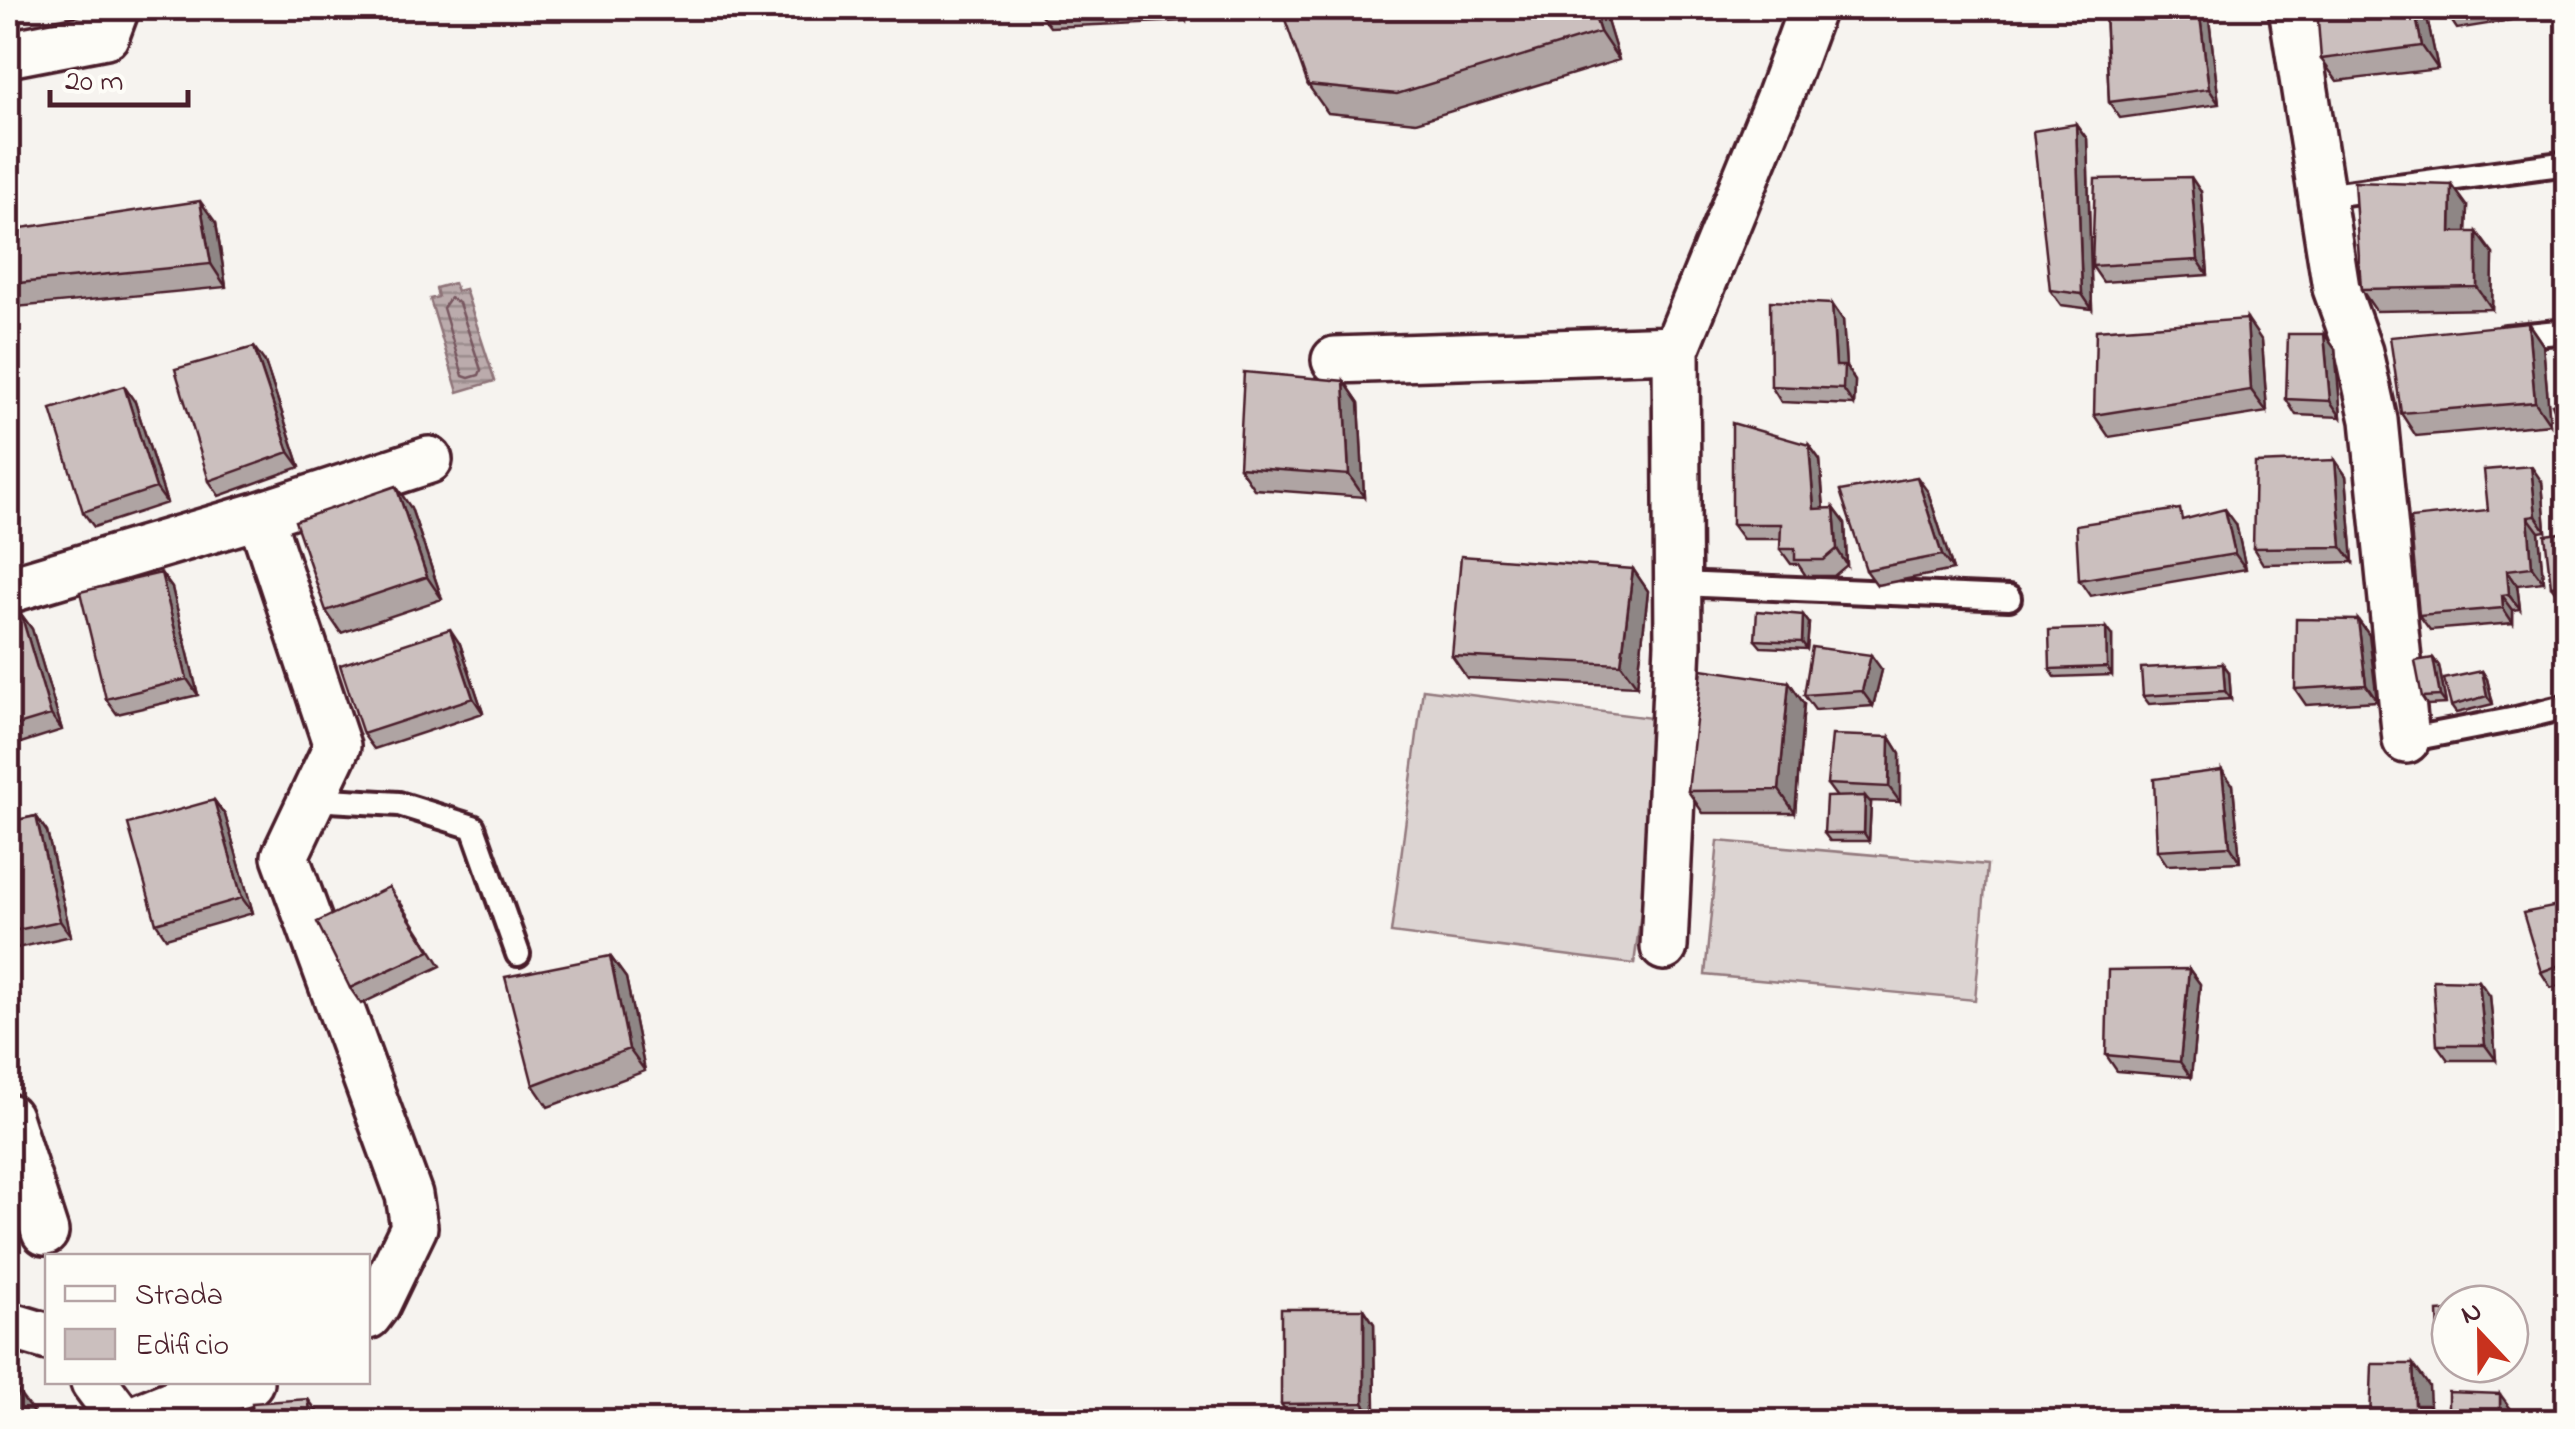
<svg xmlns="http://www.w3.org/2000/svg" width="2575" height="1429" viewBox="0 0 2575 1429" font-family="'Indie Flower',sans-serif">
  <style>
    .pitch { fill: #dcd4d2; stroke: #937a7e; stroke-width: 2.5 }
    .water { fill: url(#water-rules); stroke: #8e7378; stroke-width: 2.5 }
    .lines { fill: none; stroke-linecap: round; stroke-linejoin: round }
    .shore { stroke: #77575f; stroke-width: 2.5 }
    .lane-casing { stroke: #4a1f2b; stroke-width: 30 }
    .street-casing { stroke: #4a1f2b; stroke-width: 52 }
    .lane { stroke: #fdfcf7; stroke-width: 22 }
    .street { stroke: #fdfcf7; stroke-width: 45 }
    .wall { fill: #afa4a3; stroke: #4a1f2b; stroke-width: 2.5 }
    .shaded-wall { fill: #8e8685; stroke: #4a1f2b; stroke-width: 2.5 }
    .building { fill: #cbbfbe; stroke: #4a1f2b; stroke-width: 2.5 }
  </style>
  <defs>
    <pattern id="water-rules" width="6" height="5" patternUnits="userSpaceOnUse" patternTransform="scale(2.5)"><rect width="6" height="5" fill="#bbabac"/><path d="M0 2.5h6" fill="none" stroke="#9a8b8c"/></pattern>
  </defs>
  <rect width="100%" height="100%" fill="#f6f3ef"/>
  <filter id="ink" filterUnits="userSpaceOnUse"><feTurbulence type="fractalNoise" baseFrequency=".01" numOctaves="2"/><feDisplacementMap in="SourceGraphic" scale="20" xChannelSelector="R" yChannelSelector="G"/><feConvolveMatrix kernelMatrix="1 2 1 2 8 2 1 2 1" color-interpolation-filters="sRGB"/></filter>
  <g filter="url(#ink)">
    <path class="pitch" d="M1423 689 1667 720 1634 964 1391 933Z
      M1718 841 1987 865 1975 1000 1705 975Z"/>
    <path class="water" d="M454 283 457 291 465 289 495 381 458 392 430 299 438 297 436 288Z"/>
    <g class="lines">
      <path class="shore" d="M450 298 459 303 481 370 479 375 469 378 463 376 443 308Z"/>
      <defs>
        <path id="lane" d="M2323 196 2568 163
          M2506 337 2568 331
          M1679 584 2009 598
          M2406 740 2516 719 2568 706
          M312 799 399 804 473 827 518 954"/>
        <path id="street" d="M2292 8 2336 288 2359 352 2374 420 2406 740
          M8 54 106 35 116 8
          M1676 349 1780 95 1812 8
          M1335 360 1676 349 1678 644 1664 947
          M260 515 429 460
          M8 590 260 515 337 746 285 856 409 1195 414 1227 377 1304 368 1316
          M8 1117 45 1232
          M8 1325 48 1337
          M94 1382 124 1422
          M126 1422 178 1401 250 1382"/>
      </defs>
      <use href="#lane" class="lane-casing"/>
      <use href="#street" class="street-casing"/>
      <use href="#lane" class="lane"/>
      <use href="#street" class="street"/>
    </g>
    <path class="wall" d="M1036 8H1186V21L1050 27Z
      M1603 8 1619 60 1416 122 1328 113 1308 85Z
      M2105 8H2206L2208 11 2219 104 2120 118 2109 102Z
      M2425 8 2438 69 2337 81 2321 59Z
      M2446 8H2548L2549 14 2457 29 2447 14Z
      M2076 124 2087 139 2092 309 2061 305 2050 290Z
      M2201 192 2208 275 2103 282 2092 266Z
      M2468 207 2467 232 2493 254 2492 309 2376 311 2361 289Z
      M216 223 226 287 16 307 8 294V230Z
      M1832 304 1843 320 1846 367 1855 381 1854 405 1781 402 1771 386Z
      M2528 323 2543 345 2550 424 2416 436 2401 413Z
      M2324 334 2335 349 2341 417 2296 415 2286 399Z
      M2262 341 2267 412 2109 437 2094 415Z
      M265 362 300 467 219 496 209 481Z
      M1344 381 1359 403 1364 497 1254 489 1239 467Z
      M135 402 167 503 94 527 83 512Z
      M1809 445 1820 460 1824 509 1834 508 1845 523 1847 565 1834 576H1806L1798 564H1791L1780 549 1781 539H1743L1732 524Z
      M2335 460 2346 476 2353 562 2263 564 2253 548Z
      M2542 482 2546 531 2539 532 2543 582 2517 585 2520 609 2513 610V623L2430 630 2419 615 2488 510Z
      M1928 492 1953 570 1877 585 1866 570Z
      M411 508 442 599 341 633 326 611Z
      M2186 519 2236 524 2246 569 2090 596 2079 580Z
      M2568 532V600L2562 601 2551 586Z
      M1633 569 1648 591 1637 686 1467 678 1452 656Z
      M161 573 172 588 198 695 117 714 106 699Z
      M21 614 32 629 62 730 8 747V618Z
      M1803 615 1809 623 1807 649 1761 647 1755 640Z
      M2358 620 2369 635 2377 701 2306 705 2295 689Z
      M2112 636V675L2055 677 2050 669Z
      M460 644 483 713 374 749 363 734Z
      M2433 658 2439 666 2446 704 2427 705 2422 697Z
      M2223 664 2229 672 2231 699 2149 704 2143 696Z
      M1882 670 1873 706 1815 710 1804 695Z
      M2482 671 2487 679 2493 704 2456 713 2451 706Z
      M1789 682 1804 704 1795 813H1703L1688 791Z
      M1890 737 1900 753V802L1869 801 1871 803 1869 841H1830L1824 833 1836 796 1827 784Z
      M2233 785 2240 862 2167 865 2157 850Z
      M214 800 225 815 253 913 166 938 156 923Z
      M36 816 47 832 71 936 8 950V822Z
      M400 902 441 966 361 1004 350 988Z
      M2568 904V982L2551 988 2541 972Z
      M610 956 626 978 645 1071 548 1107 533 1085Z
      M2189 969 2200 984 2191 1077 2117 1071 2106 1055Z
      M2490 996 2496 1060H2448L2437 1045Z
      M1364 1309 1374 1324 1375 1418 1292 1419 1281 1404Z
      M2450 1311V1364L2473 1365 2446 1367 2440 1359Z"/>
    <path class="shaded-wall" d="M1176 8H1186V21Z
      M1592 8H1603L1619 60 1600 32Z
      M2199 8H2206L2208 11 2219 104 2209 89Z
      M2414 8H2425L2438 69 2422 46Z
      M2076 124 2087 139 2092 309 2082 294Z
      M2191 177 2201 192 2208 275 2198 260Z
      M2452 185 2468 207 2466 254 2451 232Z
      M200 201 216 223 226 287 211 264Z
      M2477 232 2493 254 2492 309 2477 287Z
      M1832 304 1843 320 1846 367 1855 381 1854 405 1843 389 1836 366Z
      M2247 319 2262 341 2267 412 2251 390Z
      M2528 323 2543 345 2550 424 2535 402Z
      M2324 334 2335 349 2341 417 2330 401Z
      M254 347 265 362 300 467 289 452Z
      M1344 381 1359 403 1364 497 1349 475Z
      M124 386 135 402 167 503 156 488Z
      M1809 445 1820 460 1825 525 1814 509Z
      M2335 460 2346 476 2353 562 2342 547Z
      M2531 466 2542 482 2546 531 2536 516Z
      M1917 477 1928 492 1953 570 1942 555Z
      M396 486 411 508 442 599 427 577Z
      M1834 508 1845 523 1847 565 1837 549Z
      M2225 509 2236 524 2246 569 2235 554Z
      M2528 517 2539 532 2543 582 2532 567Z
      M1633 569 1648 591 1637 686 1621 664Z
      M2507 570 2517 585 2520 609 2509 594Z
      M161 573 172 588 198 695 187 679Z
      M2502 595 2513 610V623L2503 608Z
      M21 614 32 629 62 730 51 715Z
      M1803 615 1809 623 1807 649 1802 642Z
      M2358 620 2369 635 2377 701 2366 685Z
      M2106 628 2112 636V675L2107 667Z
      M450 629 460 644 483 713 473 698Z
      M1871 655 1882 670 1873 706 1862 691Z
      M2433 658 2439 666 2446 704 2440 696Z
      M2223 664 2229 672 2231 699 2225 691Z
      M2482 671 2487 679 2493 704 2487 696Z
      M1789 682 1804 704 1795 813 1779 790Z
      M1890 737 1900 753V802L1889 787Z
      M2222 770 2233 785 2240 862 2230 846Z
      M1865 796 1871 803 1869 841 1864 833Z
      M214 800 225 815 253 913 242 898Z
      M36 816 47 832 71 936 60 921Z
      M610 956 626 978 645 1071 629 1049Z
      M2189 969 2200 984 2191 1077 2180 1062Z
      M2479 981 2490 996 2496 1060 2485 1045Z
      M1364 1309 1374 1324 1375 1418 1364 1403Z
      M2413 1364 2429 1386 2430 1406 2440 1422 2415 1405Z
      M18 1392 34 1414 31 1422H8Z
      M2500 1394 2516 1416V1422H2500Z
      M308 1399 319 1414 320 1422H312Z"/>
    <path class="building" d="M1281 8H1592L1600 32 1397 94 1308 85Z
      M2105 8H2199L2209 89 2109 102Z
      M2317 8H2414L2422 46 2321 59Z
      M2446 8H2485L2447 14Z
      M2076 124 2082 294 2050 290 2033 131Z
      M2191 177 2198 260 2092 266 2095 179Z
      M2354 182 2452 185 2451 232H2477V287L2361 289Z
      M200 201 211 264 8 284V230Z
      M2568 204V235L2562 205Z
      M1770 301 1832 304 1836 366H1844L1843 389 1771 386Z
      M2247 319 2251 390 2094 415 2096 330Z
      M2528 323 2535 402 2401 413 2390 337Z
      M2288 334H2324L2330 401 2286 399Z
      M254 347 289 452 209 481 175 369Z
      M1244 372 1344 381 1349 475 1239 467Z
      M124 386 156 488 83 512 51 409Z
      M2568 398V443L2552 404Z
      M1732 423 1809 445 1814 509 1834 508 1837 549 1824 560H1795V549H1780L1781 524H1732Z
      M2335 460 2342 547 2253 548 2255 463Z
      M2531 466 2536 516 2528 517 2532 567 2507 570 2509 594 2502 595 2503 608 2419 615 2410 518 2488 510 2484 470Z
      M1917 477 1942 555 1866 570 1840 491Z
      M396 486 427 577 326 611 295 521Z
      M2180 509 2182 520 2225 509 2235 554 2079 580 2076 525Z
      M2568 532V584L2551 586 2545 535Z
      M1461 556 1633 569 1621 664 1452 656Z
      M161 573 187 679 106 699 80 592Z
      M1757 611 1803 615 1802 642 1755 640Z
      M21 614 51 715 8 728V618Z
      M2296 619 2358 620 2366 685 2295 689Z
      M2106 628 2107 667 2050 669 2049 630Z
      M450 629 473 698 363 734 340 665Z
      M1812 647 1871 655 1862 691 1804 695Z
      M2433 658 2440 696 2422 697 2415 661Z
      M2223 664 2225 691 2143 696 2141 668Z
      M1702 669 1789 682 1779 790 1688 791Z
      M2482 671 2487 696 2451 706 2444 679Z
      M1832 735 1890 737 1889 787 1827 784Z
      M2222 770 2230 846 2157 850 2154 779Z
      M1865 796 1864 833H1824L1826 797Z
      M214 800 242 898 156 923 128 824Z
      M36 816 60 921 8 932V822Z
      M389 887 430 951 350 988 317 922Z
      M2568 904V962L2541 972 2523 913Z
      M610 956 629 1049 533 1085 505 977Z
      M2189 969 2180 1062 2106 1055 2108 970Z
      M2433 980 2479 981 2485 1045H2437Z
      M2568 1244V1320L2562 1245Z
      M1281 1309H1364V1403L1281 1404Z
      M2450 1311V1358L2440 1359 2438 1312Z
      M2372 1364H2413L2415 1405H2428L2429 1414 2448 1415V1392L2500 1394V1422H2370Z
      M8 1389 18 1392 8 1422Z
      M308 1399 312 1422H253L252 1403Z"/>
  </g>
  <rect width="2575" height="1429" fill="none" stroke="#fdfcf7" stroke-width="40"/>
  <rect x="20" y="20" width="2535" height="1389" fill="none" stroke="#4a1f2b" stroke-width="4" filter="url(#ink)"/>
  <rect x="45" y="1254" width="325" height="130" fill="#fdfcf7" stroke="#b5a4a5" stroke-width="2.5"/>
  <rect x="65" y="1286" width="50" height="15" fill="#fdfcf7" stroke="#b5a4a5" stroke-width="2.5"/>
  <text x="135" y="1304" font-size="30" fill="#4a1f2b">Strada</text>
  <rect x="65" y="1329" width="50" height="30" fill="#cbbfbe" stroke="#b5a4a5" stroke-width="2.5"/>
  <text x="135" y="1354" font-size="30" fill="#4a1f2b">Edificio</text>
  <g transform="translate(2480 1334) rotate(338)"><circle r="48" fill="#fdfcf7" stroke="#b5a4a5" stroke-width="2.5"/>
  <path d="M0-8L18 38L0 25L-18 38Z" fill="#c8321e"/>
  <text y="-15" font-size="28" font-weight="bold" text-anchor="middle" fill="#4a1f2b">N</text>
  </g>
  <path d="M50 90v15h138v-15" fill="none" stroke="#4a1f2b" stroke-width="5"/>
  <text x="65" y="90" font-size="30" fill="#4a1f2b" stroke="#fdfcf7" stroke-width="8" paint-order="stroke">20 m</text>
</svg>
